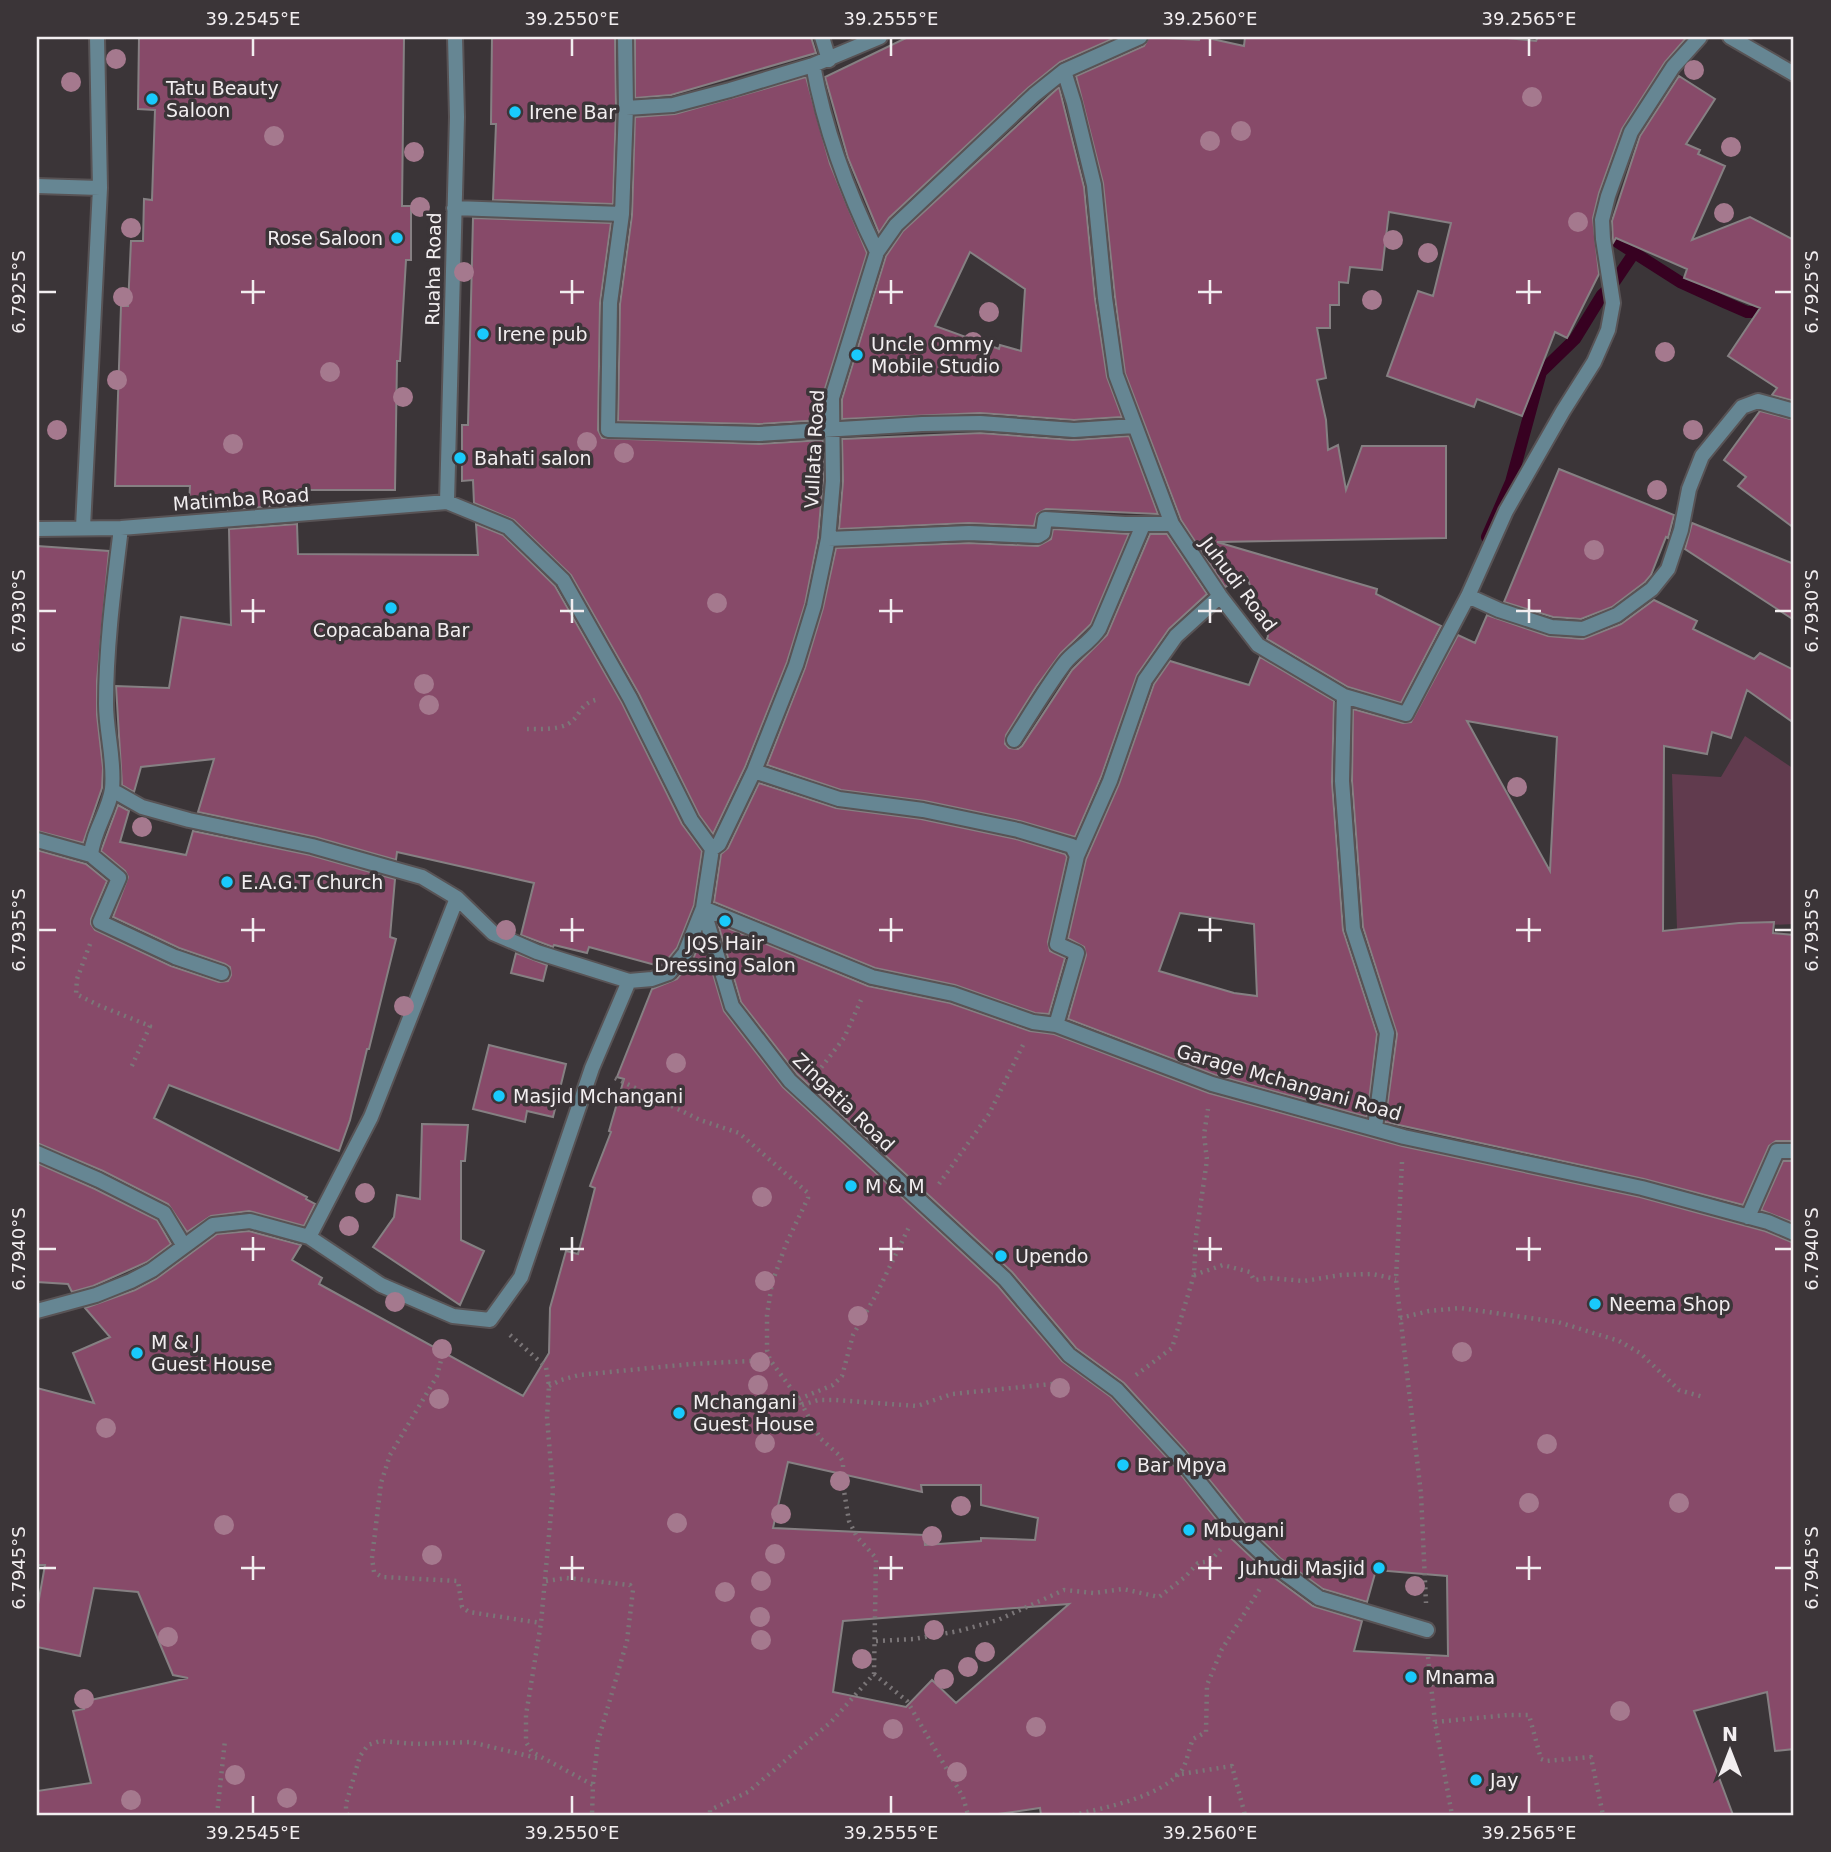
<svg xmlns="http://www.w3.org/2000/svg" width="1831" height="1852" viewBox="0 0 1831 1852" font-family="'DejaVu Sans',sans-serif">
  <style>
    .green { fill: #613b4e }
    .lines { fill: none; stroke-linecap: round; stroke-linejoin: round }
    .stream { stroke: #370121; stroke-width: 12 }
    .building { fill: #874a69; stroke: #868083; stroke-width: 2; fill-rule: evenodd }
    .street-casing { stroke: #585355; stroke-width: 18 }
    .path { stroke: #7b7678; stroke-width: 4.5; stroke-dasharray: 2 5; stroke-linecap: butt }
    .street { stroke: #668693; stroke-width: 14 }
    .tree { fill: #a5798e }
    .ticks { fill: none; stroke: #f2eef0; stroke-width: 2.5 }
    .poi-dot { fill: #19cafc; stroke: #3b3538; stroke-width: 2.5 }
    .labels { text-anchor: middle; stroke-width: 7; stroke-linejoin: round; paint-order: stroke }
    .poi-label { font-size: 19px; fill: #f2eef0; stroke: #3b3538; text-anchor: start }
    .street-label { font-size: 19px; fill: #f2eef0; stroke: #3b3538 }
    .neatline { fill: none; stroke: #f2eef0; stroke-width: 2.5 }
    .ticks-label { font-size: 18px; text-anchor: middle; fill: #f2eef0 }
  </style>
  <rect width="100%" height="100%" fill="#3b3538"/>
  <path class="green" d="M1745 736 1794 769V924L1677 929 1672 774 1721 777Z"/>
  <g class="lines">
    <path class="stream" d="M1608 236 1680 282 1724 302 1747 312H1775L1794 322
      M1487 537 1511 482 1541 372 1575 339 1602 295 1611 287 1634 253"/>
  </g>
  <path class="building" d="M139 37H404L402 206H411V260H406L400 361H397L395 490H297V504L228 510V505L189 504 190 486H115L121 306H128L131 241H143L144 199 152 200 155 110 138 109Z
    M492 37H615L616 108 613 204 493 200 496 124H491Z
    M635 37H811L816 53 671 95 635 98Z
    M908 37H1117L1060 62 1028 88 889 218 879 233 848 158 825 77Z
    M1149 37 1199 40 1200 37H1203L1244 46 1245 37H1498L1536 41 1538 37H1687L1665 62 1622 129 1599 193 1593 218 1599 274 1567 338 1555 332 1522 416 1477 399 1474 407 1387 376 1418 291 1433 296 1451 223 1389 212 1382 270 1350 267 1348 283 1339 282V305H1330V328H1317L1326 378 1317 380 1326 420 1328 450 1338 445 1346 490 1362 446H1446V538L1217 542 1377 589 1376 594 1441 626 1401 703 1348 687 1267 639 1268 636 1247 577 1225 587 1181 520 1125 373 1115 297 1103 183 1076 76 1144 46Z
    M1679 76 1715 99 1686 144 1700 150 1698 154 1725 166 1692 240 1750 217 1794 240V401L1772 395 1777 388 1728 356 1760 308 1684 278 1687 269 1616 238 1613 243 1612 221 1640 136Z
    M806 77 830 164 867 253 823 395V420L759 424 618 421 620 304 632 215 635 117 675 114Z
    M1059 87 1084 187 1095 299 1107 377 1122 417 1074 420 980 413 842 419V399L886 256 903 231ZM970 252 1025 289 1021 351 1000 345 999 349 935 326Z
    M473 218 611 223 600 303 598 430 602 438 759 444 823 440V481L818 538 805 604 787 662 745 767 713 834 699 815 639 694 571 575 514 520 474 503 473 480 462 481V425H468Z
    M1760 411 1794 420V528L1738 486 1746 477 1724 460Z
    M980 433 1073 440 1129 436 1158 514 1046 509 1037 514 1034 526 969 523 839 529 843 481 842 439Z
    M1559 469 1674 515 1668 538 1666 537 1651 575 1645 582 1612 607 1581 619 1553 617 1504 602Z
    M1692 523 1794 564V620L1685 549Z
    M297 524 298 554 478 555 476 524 503 535 555 586 622 703 682 824 702 851 694 905 677 948 663 965 659 966 589 947 587 953 554 945 553 947 521 935 534 883 397 852 396 860 315 837 198 812 214 759 141 767 134 792 122 785 116 686 169 688 181 617 231 625 229 529Z
    M1053 529 1129 534 1091 624 1061 653 1036 687 1006 735 1005 744 1009 748 1018 749 1022 746 1072 670 1107 635 1150 534H1167L1207 594 1169 629 1137 675 1101 777 1075 837 1020 821 925 801 841 790 767 765 805 668 823 608 836 548 969 543 1038 546 1051 539Z
    M37 546 109 551 97 681V715L103 768 102 788 83 843 37 831Z
    M1654 600 1697 621 1693 629 1754 659 1760 653 1794 670V723L1747 690 1731 738 1712 732 1707 754 1664 746 1663 931 1739 923 1774 922 1773 933 1794 935V1141H1776L1769 1146 1743 1205 1644 1179 1385 1122 1397 1034 1363 927 1352 781 1353 709 1403 723 1411 722 1458 635 1475 643 1487 615 1548 636 1583 639 1621 624ZM1467 721 1557 737 1550 871Z
    M1260 657 1334 701 1332 782 1343 930 1377 1034 1367 1117 1215 1075 1068 1019 1086 955 1084 947 1068 938 1086 859 1119 784 1154 684 1170 661 1249 685ZM1180 913 1254 924 1257 996 1234 993 1159 971Z
    M759 783 836 808 921 819 1016 839 1065 854 1067 857 1048 942 1050 951 1065 958 1049 1014 1035 1013 955 985 875 968 714 902 721 854 728 848Z
    M118 805 129 811 120 842 186 855 193 831 310 855 395 879 390 937 396 939 369 1049H367L350 1120 339 1151 169 1085 154 1118 307 1197 306 1199 315 1204 304 1226 249 1211 211 1216 187 1232 168 1204 103 1171 37 1143V850L86 864 107 881 91 919V924L95 930 171 966 219 982 228 981 231 975 230 967 225 964 179 948 113 917 128 877 125 871 101 851Z
    M718 924 868 986 950 1003 1030 1031 1054 1034 1209 1093 1402 1146 1640 1197 1765 1231 1794 1243V1749L1775 1751 1767 1692 1694 1711 1733 1815H1041L1040 1808 991 1815H37V1791L91 1783 73 1711 84 1709 82 1702 188 1678 173 1675 138 1592 94 1588 80 1656 37 1647V1610L45 1565H37V1388L94 1403 73 1353 110 1337 85 1308 135 1290 156 1279 217 1234 249 1231 301 1245 292 1260 322 1278 319 1284 523 1396 549 1353 550 1308 566 1251 578 1254 595 1188 590 1186 611 1132 609 1131 624 1079 617 1077 652 989 677 979 693 959 702 937 724 1011 783 1087 998 1286 1062 1361 1111 1397 1171 1462 1232 1539 1268 1573 1313 1606 1362 1621 1354 1651 1448 1656 1447 1576 1376 1570 1367 1602 1323 1589 1280 1558 1246 1525 1185 1450 1124 1383 1076 1348 1012 1272 797 1074 741 1002ZM788 1462 922 1492 921 1485H981V1505L1038 1518 1035 1540 981 1538V1541L925 1545 924 1535 773 1528ZM1069 1604 956 1703 932 1680 906 1707 833 1692 843 1621Z
    M516 953 547 965 543 981 511 973Z
    M489 1045 566 1064 553 1117 527 1111 525 1122 473 1109Z
    M422 1124 468 1125 465 1161H461V1240L484 1251 460 1305 373 1247 394 1217 397 1195 420 1199Z
    M1783 1161H1794V1223L1761 1210Z
    M37 1163 95 1189 157 1220 171 1244 147 1262 93 1286 72 1292 68 1284 37 1282Z"/>
  <g class="lines">
    <defs>
      <path id="street" d="M625 37 626 108
        M822 37 829 60
        M1730 37 1794 74
        M813 65C825 131 848 193 877 252
        M1064 71 1074 103 1094 185 1105 298 1116 375 1172 524 1220 596 1258 645 1344 696 1342 781 1353 929 1387 1033 1375 1128
        M37 186 100 188
        M454 208 622 214 626 108 673 105 730 90 813 65 880 37
        M622 214 610 303 608 430 759 434 922 424 980 423 1074 430 1134 426
        M447 502 457 117 455 37
        M83 527 100 188 97 37
        M121 528C114 586 106 645 106 704 106 732 115 760 112 789 109 811 93 831 91 855L119 878 100 922 175 957 222 973
        M37 529 121 528 447 502 508 527 563 580 630 698 691 820 712 849 703 908 732 1006 790 1081 1005 1279 1069 1355 1117 1390 1178 1456 1239 1532 1274 1565 1319 1598 1427 1630
        M828 539 969 533 1038 536 1043 533 1045 519 1125 524H1172
        M1468 596 1499 610 1551 627 1583 629 1617 615 1652 589 1668 569 1681 530 1689 489 1702 456 1742 407 1758 401 1794 411
        M1344 696 1406 714 1468 596 1506 511 1563 411 1594 362 1608 330 1613 303 1603 239 1602 220 1608 196 1631 132 1673 67 1700 37
        M1014 740C1030 715 1046 688 1064 664 1074 651 1090 643 1099 629L1143 525
        M754 771 839 799 923 810 1018 830 1072 846 1077 856 1057 944 1077 953 1056 1025
        M112 790 142 807 189 820 312 846 422 877 457 898 493 933 537 952 629 981 652 979 669 973 685 953 703 908 872 977 953 994 1033 1022 1056 1025 1212 1084 1404 1137 1642 1188 1768 1222 1794 1233
        M37 840 91 855
        M712 849 719 844 754 771 796 665 814 606 828 539 833 481 832 398 877 252 896 225 1034 95 1064 71 1140 37
        M1077 856 1110 781 1145 680 1176 636 1220 596
        M37 1153 99 1180 164 1213 184 1246
        M1748 1217 1777 1151H1794
        M309 1237 371 1117 457 898
        M37 1311 96 1295 131 1281 152 1270 213 1225 250 1221 309 1237 381 1285 453 1316 490 1320 521 1277 592 1068 629 981"/>
    </defs>
    <use href="#street" class="street-casing"/>
    <path class="path" d="M527 729C539 729 557 730 568 724 582 716 577 704 599 699
      M90 944 77 979 76 994 98 1005 150 1026 130 1070
      M817 1073 844 1038 861 1000
      M615 1078 700 1120 739 1133 808 1193V1198L786 1244 772 1283 767 1315V1350L770 1360 799 1399 820 1438 839 1455 843 1462V1485L849 1521 857 1537 876 1558 874 1674 831 1722 748 1792 710 1810V1815
      M1402 1162 1396 1279 1421 1494 1426 1603
      M939 1184 989 1114 1023 1045
      M1194 1275 1223 1265 1250 1272 1254 1280 1270 1278 1304 1281 1341 1275 1372 1274 1396 1279
      M1400 1318 1429 1311 1460 1308 1558 1322 1619 1341 1640 1353 1679 1390 1703 1397
      M510 1335 546 1367 549 1386 547 1417 553 1491 541 1623 526 1715V1742L532 1752 593 1785 592 1815
      M446 1341 437 1376 390 1455 381 1483 372 1558 374 1572 382 1577 458 1581 462 1607 469 1612 541 1623
      M1136 1375 1172 1348 1194 1275 1196 1236 1207 1160 1204 1135 1208 1109
      M549 1386 561 1380 579 1375 691 1364 770 1360
      M799 1399 833 1385 842 1376 853 1335 876 1295 910 1225
      M802 1405 818 1400H836L917 1406 952 1394 1062 1383
      M546 1581 566 1578 630 1585 633 1590 627 1641 598 1741 593 1784
      M876 1641 914 1639 959 1631 998 1620 1064 1590 1094 1593 1123 1589 1159 1597 1185 1577 1198 1563 1210 1561 1221 1549
      M1428 1657 1435 1722 1452 1815
      M874 1674 907 1701 963 1797 968 1815
      M1435 1722 1508 1715H1529L1541 1759 1546 1761 1591 1757 1603 1815
      M1175 1775 1232 1766 1245 1815
      M217 1815 225 1740
      M348 1815 346 1812V1804L360 1756 368 1745 380 1741 416 1744 471 1742 537 1758
      M1073 1815C1104 1808 1162 1797 1182 1770 1187 1762 1189 1748 1193 1739L1206 1732 1207 1685 1222 1649 1261 1587"/>
    <use href="#street" class="street"/>
  </g>
  <g class="tree">
    <circle cx="116" cy="59" r="10"/>
    <circle cx="1694" cy="70" r="10"/>
    <circle cx="71" cy="82" r="10"/>
    <circle cx="1532" cy="97" r="10"/>
    <circle cx="1241" cy="131" r="10"/>
    <circle cx="274" cy="136" r="10"/>
    <circle cx="1210" cy="141" r="10"/>
    <circle cx="1731" cy="147" r="10"/>
    <circle cx="414" cy="152" r="10"/>
    <circle cx="420" cy="207" r="10"/>
    <circle cx="1724" cy="213" r="10"/>
    <circle cx="1578" cy="222" r="10"/>
    <circle cx="131" cy="228" r="10"/>
    <circle cx="1393" cy="240" r="10"/>
    <circle cx="1428" cy="253" r="10"/>
    <circle cx="464" cy="272" r="10"/>
    <circle cx="123" cy="297" r="10"/>
    <circle cx="1372" cy="300" r="10"/>
    <circle cx="989" cy="312" r="10"/>
    <circle cx="973" cy="342" r="10"/>
    <circle cx="1665" cy="352" r="10"/>
    <circle cx="330" cy="372" r="10"/>
    <circle cx="117" cy="380" r="10"/>
    <circle cx="403" cy="397" r="10"/>
    <circle cx="57" cy="430" r="10"/>
    <circle cx="1693" cy="430" r="10"/>
    <circle cx="587" cy="442" r="10"/>
    <circle cx="233" cy="444" r="10"/>
    <circle cx="624" cy="453" r="10"/>
    <circle cx="1657" cy="490" r="10"/>
    <circle cx="1594" cy="550" r="10"/>
    <circle cx="717" cy="603" r="10"/>
    <circle cx="424" cy="684" r="10"/>
    <circle cx="429" cy="705" r="10"/>
    <circle cx="1517" cy="787" r="10"/>
    <circle cx="142" cy="827" r="10"/>
    <circle cx="506" cy="930" r="10"/>
    <circle cx="404" cy="1006" r="10"/>
    <circle cx="676" cy="1063" r="10"/>
    <circle cx="365" cy="1193" r="10"/>
    <circle cx="762" cy="1197" r="10"/>
    <circle cx="349" cy="1226" r="10"/>
    <circle cx="765" cy="1281" r="10"/>
    <circle cx="395" cy="1302" r="10"/>
    <circle cx="858" cy="1316" r="10"/>
    <circle cx="442" cy="1349" r="10"/>
    <circle cx="1462" cy="1352" r="10"/>
    <circle cx="760" cy="1362" r="10"/>
    <circle cx="758" cy="1385" r="10"/>
    <circle cx="1060" cy="1388" r="10"/>
    <circle cx="439" cy="1399" r="10"/>
    <circle cx="106" cy="1428" r="10"/>
    <circle cx="765" cy="1443" r="10"/>
    <circle cx="1547" cy="1444" r="10"/>
    <circle cx="840" cy="1481" r="10"/>
    <circle cx="1529" cy="1503" r="10"/>
    <circle cx="1679" cy="1503" r="10"/>
    <circle cx="961" cy="1506" r="10"/>
    <circle cx="781" cy="1514" r="10"/>
    <circle cx="677" cy="1523" r="10"/>
    <circle cx="224" cy="1525" r="10"/>
    <circle cx="932" cy="1536" r="10"/>
    <circle cx="775" cy="1554" r="10"/>
    <circle cx="432" cy="1555" r="10"/>
    <circle cx="761" cy="1581" r="10"/>
    <circle cx="1415" cy="1586" r="10"/>
    <circle cx="725" cy="1592" r="10"/>
    <circle cx="760" cy="1617" r="10"/>
    <circle cx="934" cy="1630" r="10"/>
    <circle cx="168" cy="1637" r="10"/>
    <circle cx="761" cy="1640" r="10"/>
    <circle cx="985" cy="1652" r="10"/>
    <circle cx="862" cy="1659" r="10"/>
    <circle cx="968" cy="1667" r="10"/>
    <circle cx="944" cy="1679" r="10"/>
    <circle cx="84" cy="1699" r="10"/>
    <circle cx="1620" cy="1711" r="10"/>
    <circle cx="1036" cy="1727" r="10"/>
    <circle cx="893" cy="1729" r="10"/>
    <circle cx="957" cy="1772" r="10"/>
    <circle cx="235" cy="1775" r="10"/>
    <circle cx="287" cy="1798" r="10"/>
    <circle cx="131" cy="1800" r="10"/>
  </g>
  <path class="ticks" d="M253 38V56M572 38V56M891 38V56M1210 38V56M1529 38V56M253 280V304M572 280V304M891 280V304M1210 280V304M1529 280V304M38 292H56M241 292H265M560 292H584M879 292H903M1198 292H1222M1516 292H1541M1775 292H1792M253 599V623M572 599V623M891 599V623M1210 599V623M1529 599V623M38 611H56M241 611H265M560 611H584M879 611H903M1198 611H1222M1516 611H1541M1775 611H1792M253 918V942M572 918V942M891 918V942M1210 918V942M1529 918V942M38 930H56M241 930H265M560 930H584M879 930H903M1198 930H1222M1516 930H1541M1775 930H1792M253 1237V1261M572 1237V1261M891 1237V1261M1210 1237V1261M1529 1237V1261M38 1249H56M241 1249H265M560 1249H584M879 1249H903M1198 1249H1222M1516 1249H1541M1775 1249H1792M253 1556V1580M572 1556V1580M891 1556V1580M1210 1556V1580M1529 1556V1580M38 1568H56M241 1568H265M560 1568H584M879 1568H903M1198 1568H1222M1516 1568H1541M1775 1568H1792M253 1796V1814M572 1796V1814M891 1796V1814M1210 1796V1814M1529 1796V1814"/>
  <g class="poi-dot">
    <circle cx="152" cy="99" r="7"/>
    <circle cx="515" cy="112" r="7"/>
    <circle cx="397" cy="238" r="7"/>
    <circle cx="483" cy="334" r="7"/>
    <circle cx="857" cy="355" r="7"/>
    <circle cx="460" cy="458" r="7"/>
    <circle cx="391" cy="608" r="7"/>
    <circle cx="227" cy="882" r="7"/>
    <circle cx="725" cy="921" r="7"/>
    <circle cx="499" cy="1096" r="7"/>
    <circle cx="851" cy="1186" r="7"/>
    <circle cx="1001" cy="1256" r="7"/>
    <circle cx="1595" cy="1304" r="7"/>
    <circle cx="137" cy="1353" r="7"/>
    <circle cx="679" cy="1413" r="7"/>
    <circle cx="1123" cy="1465" r="7"/>
    <circle cx="1189" cy="1530" r="7"/>
    <circle cx="1379" cy="1568" r="7"/>
    <circle cx="1411" cy="1677" r="7"/>
    <circle cx="1476" cy="1780" r="7"/>
  </g>
  <g class="labels">
    <g class="poi-label">
      <text x="166" y="95">Tatu Beauty<tspan x="166" dy="22">Saloon</tspan></text>
      <text x="529" y="119">Irene Bar</text>
      <text x="383" y="245" text-anchor="end">Rose Saloon</text>
      <text x="497" y="341">Irene pub</text>
      <text x="871" y="351">Uncle Ommy<tspan x="871" dy="22">Mobile Studio</tspan></text>
      <text x="474" y="465">Bahati salon</text>
      <text x="391" y="637" text-anchor="middle">Copacabana Bar</text>
      <text x="241" y="889">E.A.G.T Church</text>
      <text x="725" y="950" text-anchor="middle">JQS Hair<tspan x="725" dy="22">Dressing Salon</tspan></text>
      <text x="513" y="1103">Masjid Mchangani</text>
      <text x="865" y="1193">M &amp; M</text>
      <text x="1015" y="1263">Upendo</text>
      <text x="1609" y="1311">Neema Shop</text>
      <text x="151" y="1349">M &amp; J<tspan x="151" dy="22">Guest House</tspan></text>
      <text x="693" y="1409">Mchangani<tspan x="693" dy="22">Guest House</tspan></text>
      <text x="1137" y="1472">Bar Mpya</text>
      <text x="1203" y="1537">Mbugani</text>
      <text x="1365" y="1575" text-anchor="end">Juhudi Masjid</text>
      <text x="1425" y="1684">Mnama</text>
      <text x="1490" y="1787">Jay</text>
    </g>
    <g class="street-label">
      <text transform="translate(433 269) rotate(-89)" y="7">Ruaha Road</text>
      <text transform="translate(814 449) rotate(-87)" y="7">Vullata Road</text>
      <text transform="translate(241 499) rotate(-4)" y="7">Matimba Road</text>
      <text transform="translate(1239 584) rotate(53)" y="7">Juhudi Road</text>
      <text transform="translate(1289 1082) rotate(16)" y="7">Garage Mchangani Road</text>
      <text transform="translate(844 1102) rotate(44)" y="7">Zingatia Road</text>
    </g>
  </g>
  <rect width="1831" height="1852" fill="none" stroke="#3b3538" stroke-width="77"/>
  <g transform="translate(1730 1751)" stroke="#3b3538" stroke-width="5" paint-order="stroke">
  <path d="M0-5L12 26L0 18L-12 26Z" fill="#f2eef0"/>
  <text y="-10" font-size="19" font-weight="bold" text-anchor="middle" fill="#f2eef0">N</text>
  </g>
  <rect x="38" y="38" width="1754" height="1776" class="neatline"/>
  <g class="ticks-label">
    <text x="253" y="25">39.2545°E</text>
    <text x="572" y="25">39.2550°E</text>
    <text x="891" y="25">39.2555°E</text>
    <text x="1210" y="25">39.2560°E</text>
    <text x="1529" y="25">39.2565°E</text>
    <text transform="translate(19 292) rotate(-90)" y="6">6.7925°S</text>
    <text transform="translate(1812 292) rotate(-90)" y="6">6.7925°S</text>
    <text transform="translate(19 611) rotate(-90)" y="6">6.7930°S</text>
    <text transform="translate(1812 611) rotate(-90)" y="6">6.7930°S</text>
    <text transform="translate(19 930) rotate(-90)" y="6">6.7935°S</text>
    <text transform="translate(1812 930) rotate(-90)" y="6">6.7935°S</text>
    <text transform="translate(19 1249) rotate(-90)" y="6">6.7940°S</text>
    <text transform="translate(1812 1249) rotate(-90)" y="6">6.7940°S</text>
    <text transform="translate(19 1568) rotate(-90)" y="6">6.7945°S</text>
    <text transform="translate(1812 1568) rotate(-90)" y="6">6.7945°S</text>
    <text x="253" y="1839">39.2545°E</text>
    <text x="572" y="1839">39.2550°E</text>
    <text x="891" y="1839">39.2555°E</text>
    <text x="1210" y="1839">39.2560°E</text>
    <text x="1529" y="1839">39.2565°E</text>
  </g>
</svg>
